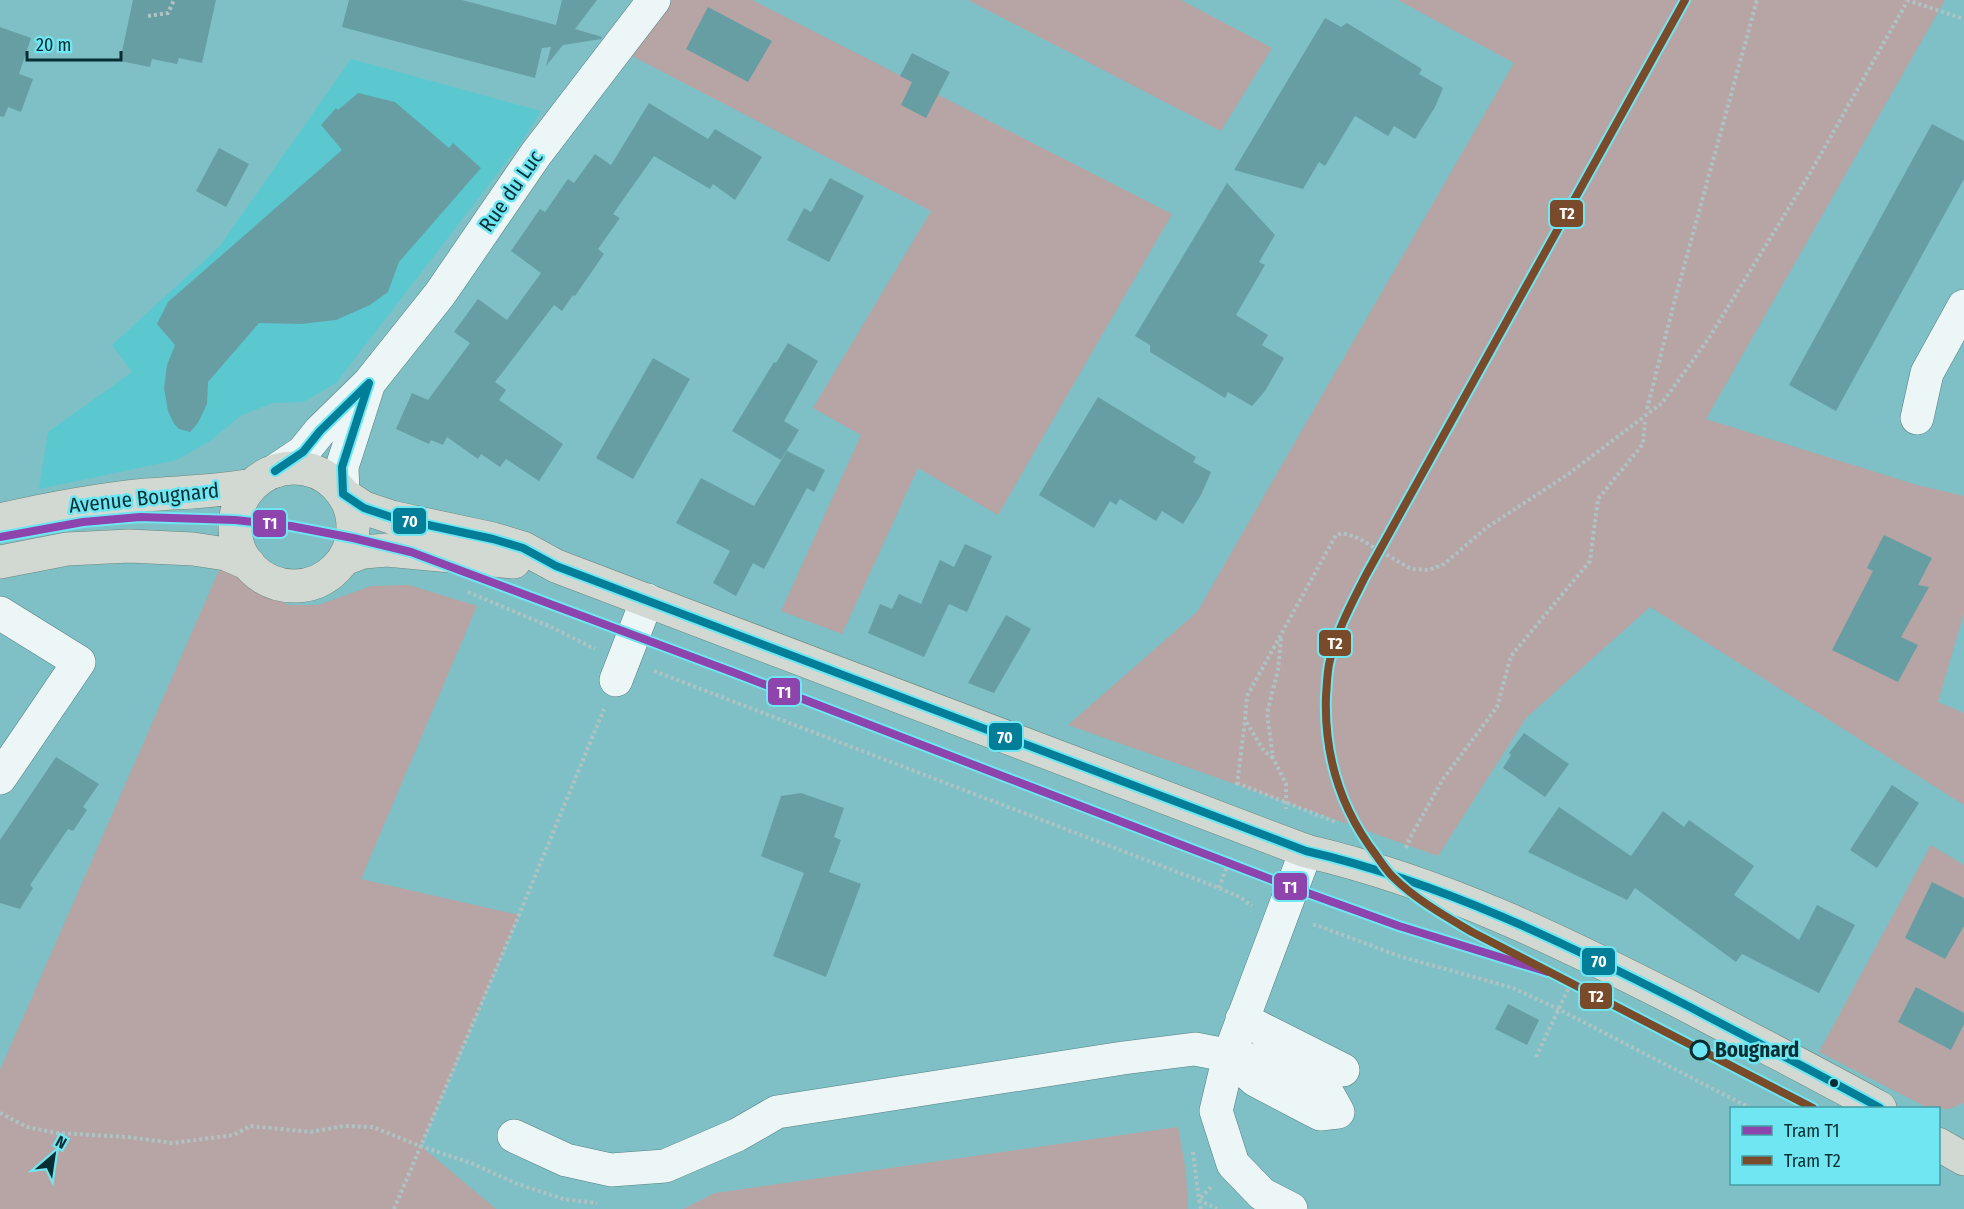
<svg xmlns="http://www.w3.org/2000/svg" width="1964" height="1209" viewBox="0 0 1964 1209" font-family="'Fira Sans Condensed',sans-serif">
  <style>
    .built { fill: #5bc8d0 }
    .green { fill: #b7a4a4 }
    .building { fill: #679ea3 }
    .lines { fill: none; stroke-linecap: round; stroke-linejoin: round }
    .minor-casing { stroke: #557f83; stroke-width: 34 }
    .major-casing { stroke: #6c867c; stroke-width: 34 }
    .path { stroke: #afc3c4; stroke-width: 4; stroke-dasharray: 3 3; stroke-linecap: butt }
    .minor { stroke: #ecf6f6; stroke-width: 33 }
    .major { stroke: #d2d9d3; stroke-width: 33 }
    .bus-1-casing { stroke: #6fe6f1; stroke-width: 12 }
    .bus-1 { stroke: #027e98; stroke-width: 8 }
    .tram-1-casing { stroke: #6fe6f1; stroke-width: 12 }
    .tram-2-casing { stroke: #6fe6f1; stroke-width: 12 }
    .tram-1 { stroke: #8e44ad; stroke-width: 8 }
    .tram-2 { stroke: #7a4b2a; stroke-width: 8 }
    .stop-dot { fill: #6fe6f1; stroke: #072f33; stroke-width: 3 }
    .bus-dot { fill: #072f33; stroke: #6fe6f1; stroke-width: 2 }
    .labels { text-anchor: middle; stroke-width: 5; stroke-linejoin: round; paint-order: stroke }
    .street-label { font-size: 21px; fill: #072f33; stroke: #6fe6f1 }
    .stop-label { font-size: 21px; font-weight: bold; fill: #072f33; stroke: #6fe6f1; text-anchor: start }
    .line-badge { stroke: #6fe6f1; stroke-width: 2 }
    .badge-label { font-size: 16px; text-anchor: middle; font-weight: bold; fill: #fff }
  </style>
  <rect width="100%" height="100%" fill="#7ec0c5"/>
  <path class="built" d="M351 59 541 111 521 143 336 383 303 402 273 403 242 415 210 441 177 460 39 489 48 432 132 372 112 345 219 247Z"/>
  <path class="green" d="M672 0H752L1172 214 998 515 918 468 842 634 781 611 861 435 813 408 931 211 632 56Z
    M968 0H1181L1272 48 1221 131Z
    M1398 0H1945L1706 419 1917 485 1964 496V613L1938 702 1964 713V805L1650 607 1526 718 1438 856 1068 725 1197 612 1514 63Z
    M220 568 289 605H318L371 586 409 585 477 606 361 879 519 915 421 1146 496 1209H0V1070Z
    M1931 845 1964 865V1103L1949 1109 1928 1108 1819 1052Z
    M1178 1127 1186 1172 1188 1209H683L715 1193Z"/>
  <path class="building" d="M133 0H216L202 63 179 58 177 64 152 59 150 67 120 61Z
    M349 0H462L556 25 562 0H597L575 29 602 37 601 39 563 45 546 66 551 47 542 48 535 78 342 27Z
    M708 7 772 41 748 82 686 49Z
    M1325 18 1341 27 1347 23 1422 69 1419 74 1443 88 1435 107 1415 139 1394 126 1388 136 1355 116 1325 166 1319 162 1303 189 1234 170Z
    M0 27 31 38 19 74 33 79 21 112 8 107 4 117 0 116Z
    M912 53 950 72 926 118 901 105 912 82 900 76Z
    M358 93 395 102 449 148 453 143 481 168 399 262 388 292 370 305 336 320 301 324 259 323 208 382 207 404 198 423 190 432 179 429 174 424 168 411 164 388 167 365 175 345 157 324 168 302 342 150 321 125 336 108 338 110Z
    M649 103 708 139 715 129 762 157 735 200 713 184 710 189 654 156 613 214 620 218 598 249 604 254 575 296 573 295 562 311 554 305 495 382 506 390 499 400 563 444 539 481 506 459 500 467 481 454 478 459 447 437 443 445 431 440 429 444 396 429 412 393 428 400 470 343 454 332 478 299 507 320 541 273 511 251 540 209 545 212 568 179 574 183 595 154 611 165Z
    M1932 124 1964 141V179L1836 411 1789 385Z
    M219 148 249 164 226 207 196 191Z
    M830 178 864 196 829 262 787 240 804 208 811 212Z
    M1227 183 1275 235 1259 262 1265 265 1236 315 1268 335 1262 345 1284 358 1265 391 1252 406 1228 392 1225 398 1150 352V345L1135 336Z
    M788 343 818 361 784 421 799 430 781 460 732 431 774 362 776 363Z
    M653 358 690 379 633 479 596 458Z
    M1098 397 1196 457 1193 462 1211 472 1201 495 1183 524 1162 511 1156 521 1120 499 1116 505 1110 501 1094 528 1039 495Z
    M787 451 825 470 814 492 807 488 764 569 753 563 736 596 713 583 730 551 676 523 701 478 754 506Z
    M1884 535 1932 558 1918 585 1929 587 1901 637 1918 645 1898 682 1832 650 1873 571 1867 568Z
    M965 544 992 556 967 612 949 604 924 657 868 633 880 604 892 609 899 594 921 604 940 560 954 567Z
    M1006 615 1031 629 994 693 968 683Z
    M1524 733 1569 764 1545 797 1503 768 1511 755 1509 753Z
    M56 757 99 784 83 807 87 810 73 831 68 829 30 885 33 888 20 909 0 903V840Z
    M1892 785 1919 803 1877 868 1850 850Z
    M801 793 844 808 834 837 841 840 829 872 861 884 826 977 773 956 804 873 761 856 781 796Z
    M1559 807 1631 856 1663 811 1684 827 1689 820 1754 866 1734 895 1799 940 1817 905 1855 925 1819 993 1742 954 1736 962 1635 888 1627 900 1528 852Z
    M1932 882 1964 898V926L1945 959 1905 938Z
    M1916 987 1964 1013V1024L1951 1050 1898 1022Z
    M1508 1004 1539 1020 1527 1045 1495 1029Z"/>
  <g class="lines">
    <defs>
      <path id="minor" d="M369 383 440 294 536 154 654 0
        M1917 418 1927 373 1964 306
        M275 471 303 452 320 431 369 383 342 467 343 494
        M0 613 79 662 0 778
        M616 680 647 600
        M1242 1019 1343 1070
        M514 1136 566 1160 611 1170 665 1166 737 1135 777 1112 1123 1058 1195 1049 1262 1062 1329 1096 1338 1112 1320 1114 1255 1080 1229 1056
        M1291 1209 1262 1194 1233 1164 1216 1111 1229 1056 1306 851"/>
      <path id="major" d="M235 527a59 59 0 1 1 118 0a59 59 0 1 1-118 0Z
        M343 494 364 508 391 517 493 539 523 548 556 566 1306 851C1441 882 1565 943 1688 1006 1752 1040 1817 1073 1880 1108
        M0 520C48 509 97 500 146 495 182 492 217 492 252 485
        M344 559 363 552 387 550 514 562
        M0 562 67 549 129 546 193 549 226 554 249 564
        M1938 1144 1964 1159"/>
    </defs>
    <use href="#minor" class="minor-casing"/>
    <use href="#major" class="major-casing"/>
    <path class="path" d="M1907 0 1964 19
      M148 16 168 13 174 0
      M1647 409 1674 303 1757 0
      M468 592 551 627 595 649
      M1281 638 1278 670 1267 713 1273 758 1286 784V809
      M654 671 1219 888 1240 897 1252 906
      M1273 758 1264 751 1245 720 1247 696 1336 535 1343 533 1358 538 1411 569 1429 570 1444 564 1486 528 1567 475 1662 403 1709 338 1809 175 1908 0
      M1237 783 1338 823
      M1237 785 1245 721
      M1406 848 1410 838 1443 779 1497 707 1511 656 1590 561 1598 499 1643 444 1645 422
      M1219 888 1231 855
      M1313 925H1316L1399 956 1513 988 1558 1009 1750 1108
      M1536 1057 1571 983
      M0 1113 27 1127 57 1133 127 1137 172 1143 234 1135 250 1126 311 1132 344 1126 373 1127 420 1146 471 1163 515 1183 563 1199 597 1203
      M1193 1152 1199 1200 1217 1209
      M394 1209 519 915 604 709
      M1201 1209 1199 1200 1211 1187"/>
    <use href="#minor" class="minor"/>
    <use href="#major" class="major"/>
    <defs>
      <path id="bus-1" d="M275 471 303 452 320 431 369 383 342 467 343 494 364 508 391 517 493 539 523 548 556 566 1306 851C1441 882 1565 943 1688 1006 1752 1040 1817 1073 1880 1108"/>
    </defs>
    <use href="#bus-1" class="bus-1-casing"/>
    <use href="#bus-1" class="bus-1"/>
    <defs>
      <path id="tram-1" d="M0 537 83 522 140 517 235 520 291 526 353 538 411 552 735 673 1291 887 1399 926 1548 972"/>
      <path id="tram-2" d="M1685 0 1366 575C1352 603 1337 630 1330 660 1327 671 1327 684 1326 696 1324 755 1340 808 1376 855 1381 862 1386 870 1393 877 1415 899 1445 916 1472 932L1813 1108"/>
    </defs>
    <use href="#tram-1" class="tram-1-casing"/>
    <use href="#tram-2" class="tram-2-casing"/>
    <use href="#tram-1" class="tram-1"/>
    <use href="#tram-2" class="tram-2"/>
  </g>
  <circle class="stop-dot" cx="1700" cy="1050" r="9"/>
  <circle class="bus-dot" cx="1834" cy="1083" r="5"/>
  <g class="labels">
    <g class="street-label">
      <text transform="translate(511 191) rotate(-55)" y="7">Rue du Luc</text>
      <text transform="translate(144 498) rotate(-6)" y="7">Avenue Bougnard</text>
    </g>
    <g class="stop-label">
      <text x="1715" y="1057">Bougnard</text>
    </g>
  </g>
  <g class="line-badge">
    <rect x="1549" y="199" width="35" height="29" rx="6" fill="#7a4b2a"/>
    <rect x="392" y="507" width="35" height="28" rx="6" fill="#027e98"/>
    <rect x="252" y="509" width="35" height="29" rx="6" fill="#8e44ad"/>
    <rect x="1318" y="629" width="34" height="28" rx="6" fill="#7a4b2a"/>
    <rect x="767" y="677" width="34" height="29" rx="6" fill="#8e44ad"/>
    <rect x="988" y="722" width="35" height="29" rx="6" fill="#027e98"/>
    <rect x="1273" y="872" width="35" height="29" rx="6" fill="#8e44ad"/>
    <rect x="1581" y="947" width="35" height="29" rx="6" fill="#027e98"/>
    <rect x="1579" y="982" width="34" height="28" rx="6" fill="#7a4b2a"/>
  </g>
  <g class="badge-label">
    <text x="1567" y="219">T2</text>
    <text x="410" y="527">70</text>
    <text x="270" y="529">T1</text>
    <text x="1335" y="649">T2</text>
    <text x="784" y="698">T1</text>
    <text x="1005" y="743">70</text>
    <text x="1290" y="893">T1</text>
    <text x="1599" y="967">70</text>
    <text x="1596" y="1002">T2</text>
  </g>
  <rect x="1730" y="1107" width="210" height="78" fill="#6fe6f1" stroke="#459da5" stroke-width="1.5"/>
  <rect x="1742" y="1126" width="30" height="9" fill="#8e44ad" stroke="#459da5" stroke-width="1.5"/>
  <text x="1784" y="1137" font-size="18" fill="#072f33">Tram T1</text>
  <rect x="1742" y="1156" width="30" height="9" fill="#7a4b2a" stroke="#459da5" stroke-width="1.5"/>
  <text x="1784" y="1167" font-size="18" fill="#072f33">Tram T2</text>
  <g transform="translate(54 1155) rotate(29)" stroke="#6fe6f1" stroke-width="4.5" paint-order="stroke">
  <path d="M0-4.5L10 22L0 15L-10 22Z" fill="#072f33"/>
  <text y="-9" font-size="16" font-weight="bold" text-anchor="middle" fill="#072f33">N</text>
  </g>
  <path d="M27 51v9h94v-9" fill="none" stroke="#072f33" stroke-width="3"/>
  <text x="36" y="51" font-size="18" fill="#072f33" stroke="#6fe6f1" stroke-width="4.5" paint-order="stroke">20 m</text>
</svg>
